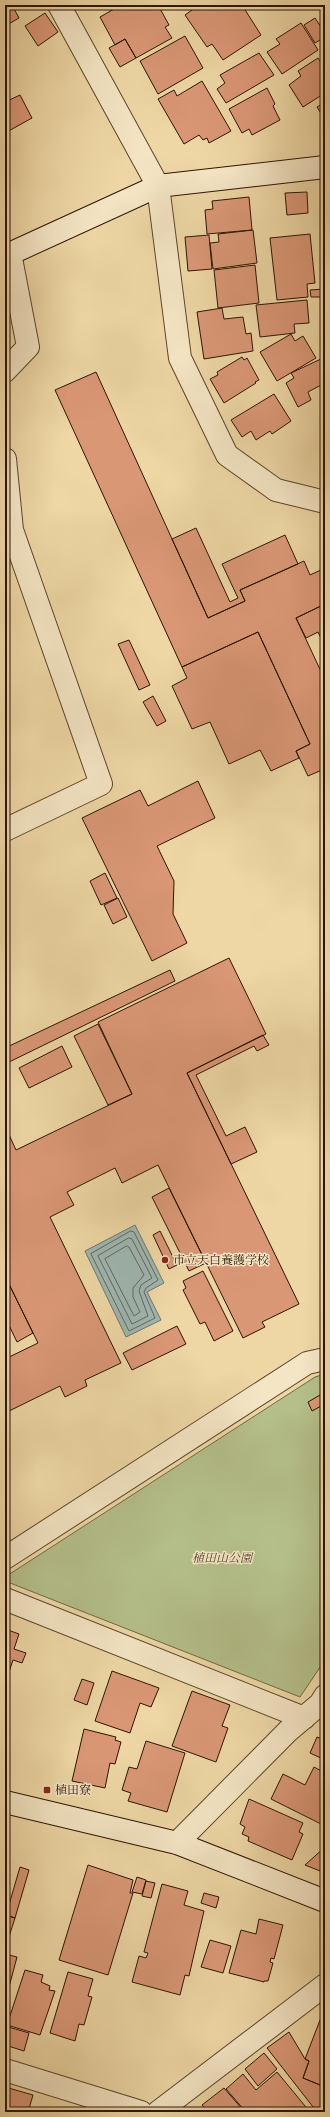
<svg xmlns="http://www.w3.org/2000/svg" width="330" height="2117" viewBox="0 0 330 2117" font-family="'Old Standard TT','Noto Serif JP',serif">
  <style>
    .green { fill: #b4bf8a; stroke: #706a46 }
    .water { fill: #9eb7b2; stroke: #70766c }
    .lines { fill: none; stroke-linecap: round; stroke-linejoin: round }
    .shore { stroke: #65665a; stroke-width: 1 }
    .building { fill: #da9776; stroke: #2c1403 }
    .street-casing { stroke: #5c452c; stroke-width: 24 }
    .secondary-casing { stroke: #2c1403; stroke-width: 24 }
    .street { stroke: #f4e5c4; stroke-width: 22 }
    .secondary { stroke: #f4e5c4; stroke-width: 22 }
    .poi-dot { fill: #8f2418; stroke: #f4e5c4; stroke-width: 1.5 }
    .labels { text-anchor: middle; stroke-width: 3; stroke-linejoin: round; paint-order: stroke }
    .poi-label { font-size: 12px; fill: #2c1403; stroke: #f4e5c4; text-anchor: start }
    .park-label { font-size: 12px; font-style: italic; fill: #55472c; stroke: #f4e5c4 }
  </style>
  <rect width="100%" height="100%" fill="#eed7a5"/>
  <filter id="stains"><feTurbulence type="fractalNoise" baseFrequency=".005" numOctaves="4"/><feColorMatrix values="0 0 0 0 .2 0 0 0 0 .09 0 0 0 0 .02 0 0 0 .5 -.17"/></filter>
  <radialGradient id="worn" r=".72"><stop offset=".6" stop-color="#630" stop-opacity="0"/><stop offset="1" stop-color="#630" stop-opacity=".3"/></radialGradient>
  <path class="green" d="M325 1374V1660L300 1697 5 1581V1577L315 1377Z"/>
  <path class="water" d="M135 1225 164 1283 147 1292 161 1320 126 1337 85 1251Z"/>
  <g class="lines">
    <path class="shore" d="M131 1231 134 1232 158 1280 146 1288 144 1292 155 1318 129 1331 91 1254Z
      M129 1238 132 1239 152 1278 141 1285 139 1291 148 1316 132 1324 98 1256Z
      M127 1246 129 1247 144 1275 133 1288V1297L140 1312 134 1316 105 1259Z"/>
  </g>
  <path class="building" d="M5 5H12L19 18 5 26Z
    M121 5H158L169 25 165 27 172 38 136 58 125 39 115 45 100 17Z
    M199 5H242L261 35 223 60 212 44 207 47 185 15Z
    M45 13 58 32 38 46 25 26Z
    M315 18 325 33V37L315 43 304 25Z
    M301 23 318 50 282 74 267 52 280 44 276 39Z
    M185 36 203 68 158 94 140 61Z
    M125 39 136 58 120 67 109 48Z
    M259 53 274 75 226 103 217 89 225 83 220 75Z
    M318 58 323 66 325 65V93L303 107 289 85 301 76 298 71Z
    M202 81 231 131 209 143 207 138 203 140 199 135 184 144 158 99 174 90 177 96Z
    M267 88 275 104 273 106 280 120 252 135 249 129 242 133 229 109Z
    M20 95 32 118 5 133V102Z
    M325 102V120L317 107Z
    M307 192 308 213 287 215 285 193Z
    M249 197 252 230 207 234 205 210 213 209 212 201Z
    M253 230 257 263 213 269 210 243 219 242 218 234Z
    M310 234 315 283 307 284 308 297 277 300 270 238Z
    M209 235 212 269 188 271 185 237Z
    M255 265 259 303 218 308 214 270Z
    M325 289V297H311L310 290Z
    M307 300 309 323 294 324 295 333 260 337 256 305Z
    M222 308 224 319 243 317 246 334 251 333 253 351 204 359 197 312Z
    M291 334 295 341 303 336 316 358 277 381 260 352Z
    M242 357 244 360 247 358 259 380 255 382 256 383 224 403 210 379 218 375 217 372Z
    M323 358 325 363V383L308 392 311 400 298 407 286 383 294 378 291 373Z
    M96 372 208 618 245 601 240 590 304 561 310 575 325 568V604L296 618 325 680V777L322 770 308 776 296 751 310 744 258 632 182 667 55 390Z
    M274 394 291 421 272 434 270 431 256 440 251 431 242 437 231 420Z
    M196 528 230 602 238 598 222 564 285 535 298 564 240 590 245 601 208 618 172 539Z
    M325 604V647L318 632 306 638 296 618Z
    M258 632 310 744 296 751 299 758 271 771 260 750 229 764 210 722 192 729 172 686 187 678 182 667Z
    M129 640 150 685 139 690 118 644Z
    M153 696 166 721 157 726 143 702Z
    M198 781 215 818 157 846 174 881 173 914 187 943 152 961 82 818 140 790 148 806Z
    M105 873 117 898 101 905 90 881Z
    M118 898 127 917 113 924 104 905Z
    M229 958 266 1034 187 1073 299 1304 262 1322 265 1327 243 1338 158 1165 122 1183 115 1168 67 1192 74 1205 50 1217 121 1363 85 1380 87 1386 65 1397 60 1386 5 1413V1359L38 1343 5 1276V1126L16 1150 132 1094 98 1022Z
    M170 970 175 981 5 1064V1048Z
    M98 1024 132 1094 108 1105 74 1036Z
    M263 1035 269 1045 257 1051 254 1046 196 1075 226 1136 245 1127 257 1152 231 1164 187 1073Z
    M62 1046 72 1067 29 1088 19 1068Z
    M169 1188 206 1263 189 1271 152 1197Z
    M160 1231 177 1265 169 1269 153 1235Z
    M203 1271 233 1331 214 1341 205 1322 200 1324 183 1290 186 1288 183 1281Z
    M5 1276 33 1333 17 1342 5 1317Z
    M177 1326 186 1344 132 1370 123 1353Z
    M320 1395 325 1404 312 1411 308 1402Z
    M5 1629 19 1634 14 1649 26 1653 22 1663 13 1660 5 1684Z
    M112 1671 159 1688 151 1707 140 1703 130 1733 95 1721Z
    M82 1679 94 1683 87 1705 74 1700Z
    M192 1691 230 1705 222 1726 228 1728 216 1762 172 1746Z
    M84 1729 116 1737 115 1740 121 1742 115 1764 110 1763 105 1788 72 1781Z
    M317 1737 325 1740V1760L310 1753Z
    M146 1741 185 1753 167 1812 128 1801 131 1793 122 1790 129 1767 137 1769Z
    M314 1767 325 1773V1826L271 1799 283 1774 305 1785Z
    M249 1799 303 1823 299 1832 303 1834 292 1860 248 1841 249 1837 242 1834 245 1827 240 1824Z
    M325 1847V1873L305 1865Z
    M88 1865 133 1880 130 1893H133L108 1975 59 1960Z
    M20 1867 29 1870 15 1918 6 1915Z
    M137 1877 146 1880 142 1894 132 1892Z
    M146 1881 155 1883 151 1898 142 1896Z
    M162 1884 188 1891 184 1905 204 1911 189 1976 185 1975 180 1995 132 1982 139 1956 146 1958 148 1953 144 1952Z
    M204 1893 219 1897 216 1908 201 1903Z
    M5 1915 15 1918 6 1946H5Z
    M259 1919 283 1925 274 1959 271 1958 270 1962 273 1963 268 1981H264V1982L229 1973 241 1930 256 1934Z
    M210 1940 231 1946 223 1973 201 1967Z
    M5 1954 17 1957 5 2002Z
    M25 1970 43 1975 41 1982 50 1986 49 1990 55 1991 40 2035 7 2025Z
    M68 1972 93 1979 88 1996 92 1997 84 2025 79 2024 75 2041 50 2033Z
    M322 2015 325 2017V2087L303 2078 309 2061 305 2059Z
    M5 2026 29 2033 24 2051 5 2045Z
    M289 2032 305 2059 309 2061 303 2078 325 2087V2112H317L267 2048Z
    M264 2053 277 2069 258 2086 245 2069Z
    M277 2072 310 2112H246L226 2089 243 2074 256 2090Z
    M5 2087 33 2095 28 2112H5Z
    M224 2088 242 2109 239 2112H208L202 2105Z"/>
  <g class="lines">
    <defs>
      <path id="street" d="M59 5 158 186 180 358 227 455 276 490 325 502
        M5 371 28 347 10 253
        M5 459 12 530 101 784 5 830
        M5 1558 307 1363 325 1359
        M5 1599 304 1718
        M177 1843 288 1731 320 1704 325 1696
        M5 2070 141 2112
        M158 2112 325 1985"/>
      <path id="secondary" d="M5 256 158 186 325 167
        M5 1802 177 1843 325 1901"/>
    </defs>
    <use href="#street" class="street-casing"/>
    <use href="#secondary" class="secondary-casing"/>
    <use href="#street" class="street"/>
    <use href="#secondary" class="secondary"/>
  </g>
  <g class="poi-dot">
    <circle cx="165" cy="1260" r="4"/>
    <rect x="43" y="1786" width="8" height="8" rx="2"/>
  </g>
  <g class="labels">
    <g class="poi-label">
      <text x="173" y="1264">市立天白養護学校</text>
      <text x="55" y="1794">植田寮</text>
    </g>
    <g class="park-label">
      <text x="222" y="1562">植田山公園</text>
    </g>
  </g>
  <rect width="330" height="2117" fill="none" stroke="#eed7a5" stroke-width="20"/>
  <rect x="6" y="6" width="318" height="2105" fill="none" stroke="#2c1403" stroke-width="2"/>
  <rect x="10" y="10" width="310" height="2097" fill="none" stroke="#2c1403"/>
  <rect width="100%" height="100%" filter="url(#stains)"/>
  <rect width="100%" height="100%" fill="url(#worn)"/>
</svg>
